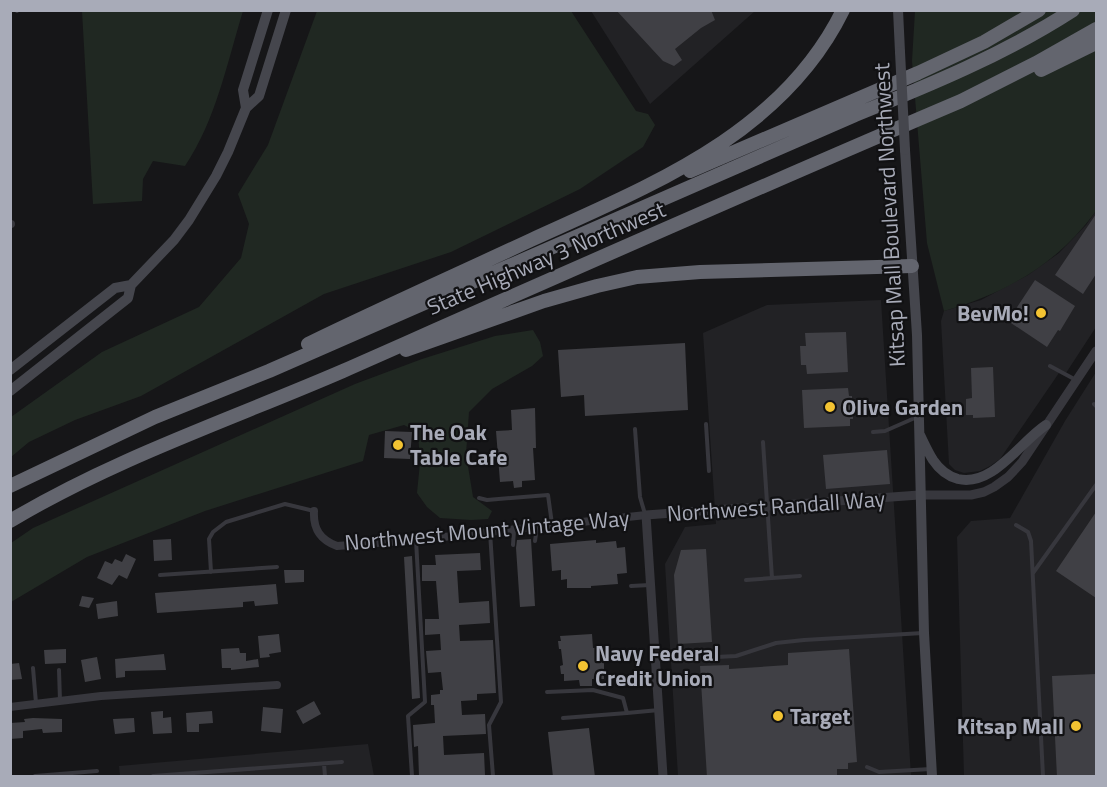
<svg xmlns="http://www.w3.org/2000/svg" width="1107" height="787" viewBox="0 0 1107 787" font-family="'Titillium Web',sans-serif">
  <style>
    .built { fill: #222225 }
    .green { fill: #202822 }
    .building { fill: #404045 }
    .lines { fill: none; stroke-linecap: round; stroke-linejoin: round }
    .service { stroke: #37373d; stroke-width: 4 }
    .minor { stroke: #37373d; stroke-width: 8 }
    .tertiary { stroke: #37373d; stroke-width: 9 }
    .secondary { stroke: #45464d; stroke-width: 10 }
    .motorway { stroke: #63656e; stroke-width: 14 }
    .secondary-bridge { stroke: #45464d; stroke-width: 10 }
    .poi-dot { fill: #f3c332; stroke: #111113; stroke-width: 2 }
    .labels { text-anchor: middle; stroke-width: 4.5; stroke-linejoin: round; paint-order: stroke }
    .street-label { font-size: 22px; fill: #a8abb8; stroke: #111113 }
    .poi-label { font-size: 22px; font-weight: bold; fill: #a8abb8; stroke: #111113; text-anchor: start }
  </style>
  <rect width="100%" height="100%" fill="#161618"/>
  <path class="built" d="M591 11H755L650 104Z
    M1096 211V327L1066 373 1061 370 1000 459 990 466 980 471 964 473 955 470 949 464 941 321 944 311 981 300 1028 275 1059 253 1086 225Z
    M881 300 911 776H678L665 564 685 527 716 524 703 333 767 305Z
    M1096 372V776H964L957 537 971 521 1010 518 1065 421Z
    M368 744 374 776H120L119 766Z"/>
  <path class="green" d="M82 11H243C227 63 216 120 185 166L153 161 143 179 142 201 93 204Z
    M317 11H571L636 111 648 114 655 125 643 147 580 189 451 252 324 294 141 396 75 420 29 442 11 457V417L102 352 199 307 241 258 249 224 238 194 268 145Z
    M915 11H1096V211C1056 265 1008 292 944 311L927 243 912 61Z
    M533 330 540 342 543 356 532 366 492 389 469 412 466 454 473 497 492 511 488 519 471 520 440 518 427 507 417 493 420 463 418 432 404 425 369 435 363 461 205 511 87 557 11 602V543L33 528 355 384 422 359 495 336Z"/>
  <path class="building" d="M616 10H711L715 20 701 28 675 49 682 60 674 66 663 61Z
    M1096 214V274L1083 294 1055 275Z
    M1035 280 1075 306 1060 331 1058 330 1047 347 1008 321Z
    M846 332 848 372 807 374 806 365H801L800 346H806L805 333Z
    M685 343 688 410 585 416 584 395 561 397 558 350Z
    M993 367 995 417 973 418V415H966V399L972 398 971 368Z
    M848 388 849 396H852V400H856L857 414H853V419H850V426L804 428 802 390Z
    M535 408 536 448H533L535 480 522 481V487L514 488 513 481 500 482 496 431 512 430 511 410Z
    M385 431 412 432 410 459 384 458Z
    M887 450 890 484 826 489 823 455Z
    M1096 512V598L1056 571Z
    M171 539 172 560 154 561 153 540Z
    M531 539 535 606 520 607 516 548 517 540Z
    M596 540V543L616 541 617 548 625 547 627 573 617 574 618 584 591 586V588H567V579L561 580V570L552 571 550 544Z
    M706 549 712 642 678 644 674 575 681 550Z
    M480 553 481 570 457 571 459 603 489 601 490 623 459 625 460 641 493 640 496 693 477 694V700L461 701 462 715 485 714 486 734 443 736 444 755 484 753 485 775 419 777 418 746 414 747 413 725 435 723 434 705H431V695L440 694V690H443L441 672 428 673 426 651 441 650 440 634 425 635V619H439L436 581H422V565H436L435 555Z
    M126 554 136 559 127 579 119 575 112 585 97 578 105 561 112 564 115 559 122 562Z
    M412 556 420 698 412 699 404 557Z
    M284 570H304V582L285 583Z
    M276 584 278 604 255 606 254 601 243 602V607L157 613 155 593Z
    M82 596 94 598 89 608 79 606Z
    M117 601 118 616 98 619 96 604Z
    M279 634 281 652 269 654 270 657 260 658 258 636Z
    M592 634 593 648 602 647 603 652H604V679H592V686H580L579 680 564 681V674H561L560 666 563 665 561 649H559L558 641H561L560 636Z
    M239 648 240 653H246V661L258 659 259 667 231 670V668H222L221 649Z
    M66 649V663L45 664 44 650Z
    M849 649 857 762 848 763V769H837V777H707L700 666 729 665V669L788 665V653Z
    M164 654 166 670 125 671V677L116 678 115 659Z
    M97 657 101 679 85 682 81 660Z
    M19 663 22 679 10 680V664Z
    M1096 674V777H1057L1052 676Z
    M314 701 321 714 303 724 296 711Z
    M263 707 283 709 281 733 261 731Z
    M163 711V718L171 717 172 733 153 734 151 712Z
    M212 711 213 723 199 724V732H187L186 713Z
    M33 718 62 719V732L43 733 42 729 23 731V738L10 739V723L25 722 24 719Z
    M134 718 135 732 115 734 113 719Z
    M589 728 595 777H553L548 732Z"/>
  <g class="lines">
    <path class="service" d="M16 10 17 11
      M1050 366 1076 380
      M1094 404 1096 406
      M706 424 709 471
      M635 429 640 497 645 514
      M873 432 885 431 917 417
      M763 442 772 578
      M479 498 487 500 548 495 552 524
      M1016 525 1028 532 1031 541 1043 776
      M490 532 501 702 489 725 493 776
      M535 541 537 527
      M513 545 514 530
      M211 572 209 539 213 532 226 522 285 504 314 511
      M1033 573 1096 485
      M160 575 277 567
      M746 580 800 576
      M631 586 650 585
      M657 660 736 656 776 643 804 640 923 633
      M33 668 36 703
      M59 670 60 701
      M547 692 593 690 623 698 627 713 659 710
      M563 718 627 713
      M324 764 325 776
      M867 767 879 772 931 769
      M35 776 97 771
      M153 776 342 762
      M412 776 408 716 425 702 416 540"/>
    <path class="minor" d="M10 224H11
      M314 511C313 529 320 540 337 546L416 540 646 515
      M10 707 101 696 277 685"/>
    <path class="tertiary" d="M663 776 646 515 919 495H971L984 492 994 487 1008 477 1022 462 1096 351"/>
    <path class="secondary" d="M898 10 900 52
      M246 108 243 90 268 10
      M905 150 917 335 924 633 932 776
      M10 370 115 288 131 285
      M10 391 128 298 131 285 174 240 189 220 216 176 228 152 246 108 259 96 286 10
      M920 435C924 443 928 452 933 460 939 469 947 476 958 479 993 487 1020 442 1046 425"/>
    <path class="motorway" d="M1041 70 1096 43
      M690 171 918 73 984 42 1039 10
      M308 344C382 308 456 275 531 240 649 186 782 135 843 10
      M406 350 544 301 597 286 637 277 700 272 912 266
      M10 486 155 417 269 371 855 115C930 85 1005 54 1073 10
      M10 521C115 458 232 419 343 371 549 280 754 189 961 101L1036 63 1096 29"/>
    <path class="secondary-bridge" d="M900 52 905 150"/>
  </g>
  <g class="poi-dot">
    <circle cx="1041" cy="313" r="6"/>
    <circle cx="830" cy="407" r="6"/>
    <circle cx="398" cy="445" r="6"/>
    <circle cx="583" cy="666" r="6"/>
    <circle cx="778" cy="716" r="6"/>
    <circle cx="1076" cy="726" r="6"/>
  </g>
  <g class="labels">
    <g class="street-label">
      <text transform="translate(889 215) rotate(-93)" y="8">Kitsap Mall Boulevard Northwest</text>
      <text transform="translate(546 258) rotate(-23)" y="8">State Highway 3 Northwest</text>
      <text transform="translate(776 506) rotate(-4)" y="8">Northwest Randall Way</text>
      <text transform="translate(487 530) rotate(-5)" y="8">Northwest Mount Vintage Way</text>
    </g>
    <g class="poi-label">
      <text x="1029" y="321" text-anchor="end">BevMo!</text>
      <text x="842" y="415">Olive Garden</text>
      <text x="410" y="440">The Oak<tspan x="410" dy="25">Table Cafe</tspan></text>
      <text x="595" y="661">Navy Federal<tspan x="595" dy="25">Credit Union</tspan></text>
      <text x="790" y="724">Target</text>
      <text x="1064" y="734" text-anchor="end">Kitsap Mall</text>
    </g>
  </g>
  <rect width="1107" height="787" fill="none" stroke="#a8abb8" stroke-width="24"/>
</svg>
